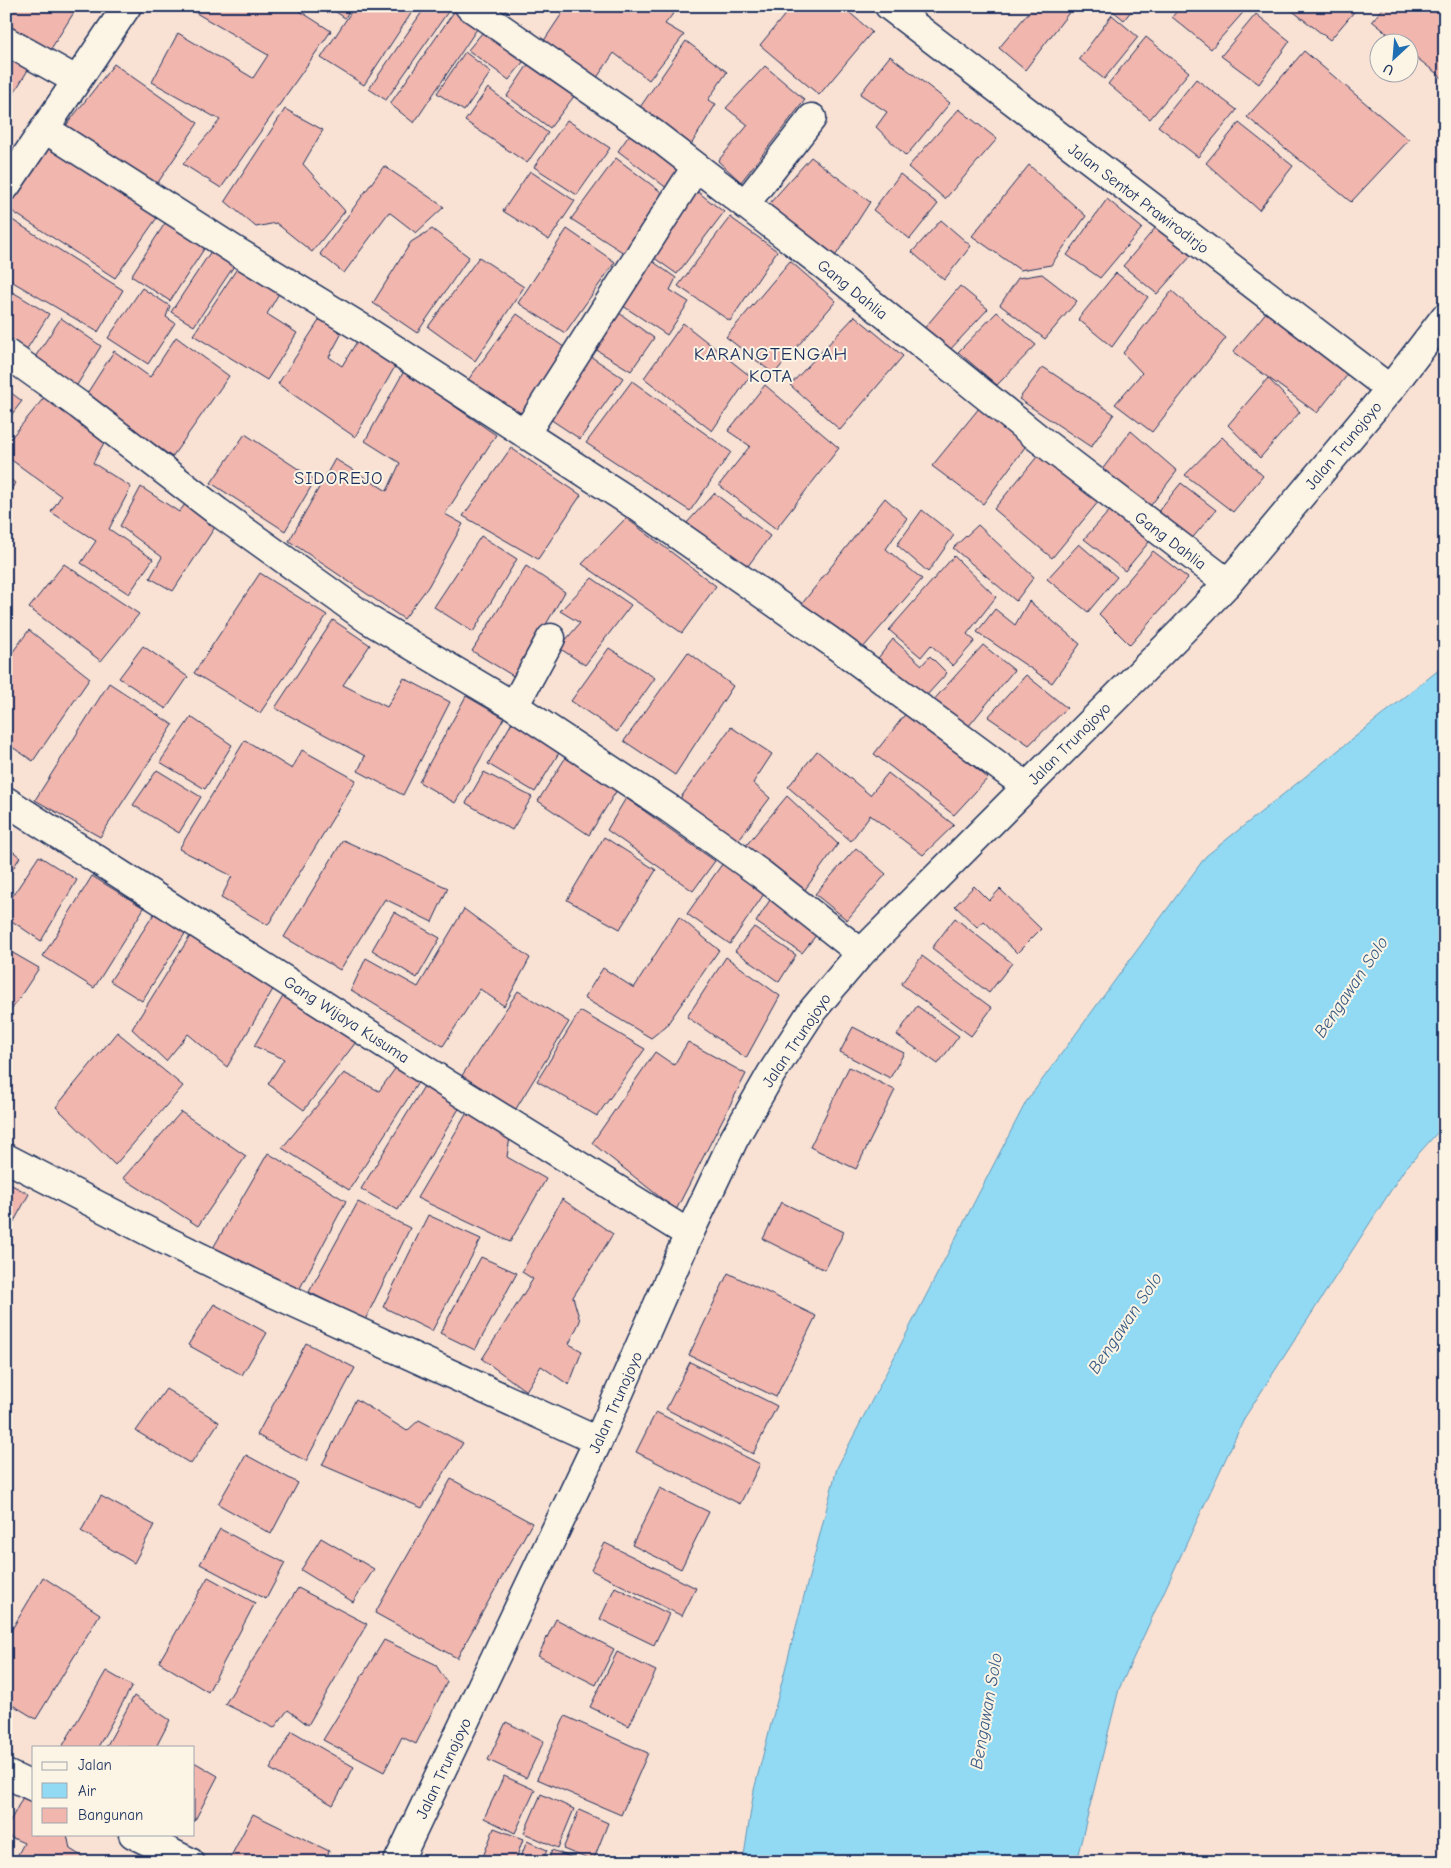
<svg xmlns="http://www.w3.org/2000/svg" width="1451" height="1868" viewBox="0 0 1451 1868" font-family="'Comic Neue',sans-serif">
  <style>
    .water { fill: #92daf4; stroke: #6296b8 }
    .building { fill: #f1b6ad; stroke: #1b2f5e }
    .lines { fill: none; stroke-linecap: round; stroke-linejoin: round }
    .minor-casing { stroke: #1b2f5e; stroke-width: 31 }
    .tertiary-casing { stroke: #1b2f5e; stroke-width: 31 }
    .secondary-casing { stroke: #1b2f5e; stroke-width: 31 }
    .minor { stroke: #fcf5e5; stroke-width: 28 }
    .tertiary { stroke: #fcf5e5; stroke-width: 28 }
    .secondary { stroke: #fcf5e5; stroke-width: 28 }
    .labels { text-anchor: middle; stroke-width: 4; stroke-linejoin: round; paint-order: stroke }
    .street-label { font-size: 16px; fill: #1b2f5e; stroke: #fcf5e5 }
    .neighbourhood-label { font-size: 18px; letter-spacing: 1px; fill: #1b2f5e; stroke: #fcf5e5 }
    .water-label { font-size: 18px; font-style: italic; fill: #395a84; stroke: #fcf5e5 }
    .quarter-label { font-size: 19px; letter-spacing: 1px; fill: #1b2f5e; stroke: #fcf5e5 }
  </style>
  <rect width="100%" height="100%" fill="#f9e2d4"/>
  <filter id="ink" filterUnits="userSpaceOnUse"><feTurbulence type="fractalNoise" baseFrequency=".02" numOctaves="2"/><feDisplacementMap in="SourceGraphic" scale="10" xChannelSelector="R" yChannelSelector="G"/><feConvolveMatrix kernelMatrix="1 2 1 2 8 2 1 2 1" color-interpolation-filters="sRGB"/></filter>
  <g filter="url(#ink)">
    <path class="water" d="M1445 665V1124L1404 1170 1245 1417 1119 1689 1076 1862H743L754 1790 837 1468 1026 1102 1206 856Z"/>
    <path class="building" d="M6 6H78L49 52 6 29Z
      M184 6H292L331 31 221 188 183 164 220 120 152 82 178 33 253 78 268 55Z
      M327 6H352L345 18Z
      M355 6H416L364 85 321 58Z
      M426 6H452L386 100 369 89Z
      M458 6 481 23 414 123 390 104Z
      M495 6H508L504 13Z
      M567 6H679L665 24 684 35 649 80 614 53 596 79 543 42Z
      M792 6H842L872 32 819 95 760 45Z
      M1034 6H1074L1025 70 999 48Z
      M1107 6H1135L1124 20Z
      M1181 6H1247L1248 7 1211 49 1172 17Z
      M1286 6H1359L1330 40Z
      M1385 6H1439L1445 11V80L1408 51V42H1398L1372 21Z
      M1256 14 1290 41 1259 84 1221 56Z
      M1112 15 1138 37 1104 79 1079 59Z
      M487 27 527 57 509 80 468 50Z
      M1146 37 1189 72 1150 119 1108 84Z
      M686 41 727 72 708 100 716 104 689 148 638 110Z
      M1304 51 1409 140 1351 202 1247 117Z
      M465 52 491 72 464 111 437 93Z
      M6 56 28 70 6 106Z
      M890 56 950 103 906 156 876 127 887 112 860 94Z
      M529 63 575 95 550 128 507 96Z
      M114 64 198 123 157 184 64 128Z
      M765 66 805 100 741 182 718 161 748 125 726 108Z
      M1196 79 1237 110 1198 157 1158 126Z
      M488 88 548 133 527 163 465 121Z
      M285 109 323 130 303 164 345 211 312 252 276 223 256 227 225 201Z
      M959 109 997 139 945 199 908 167Z
      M567 120 610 148 577 195 534 167Z
      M1239 123 1293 166 1259 210 1206 163Z
      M635 127 685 167 668 189 618 151Z
      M51 142 161 212 115 278 7 208Z
      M811 157 870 202 834 258 769 204Z
      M616 158 665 195 624 253 571 219Z
      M1029 165 1086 216 1051 265 1020 270 972 236Z
      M384 166 444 207 416 233 389 212 344 273 320 254Z
      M530 171 575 201 549 240 503 211Z
      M900 174 938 204 910 239 873 210Z
      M694 189 724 212 677 274 650 255Z
      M1107 199 1142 228 1100 278 1067 255Z
      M6 216 123 290 98 332 6 278Z
      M169 217 208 243 170 301 131 276Z
      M730 217 777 251 730 321 678 286Z
      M941 220 971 246 944 280 912 252Z
      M1156 227 1191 256 1157 294 1123 266Z
      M432 229 469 257 417 333 373 303 411 242Z
      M567 229 615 262 565 333 518 303Z
      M215 245 238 260 194 326 171 312Z
      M479 257 524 287 475 361 428 327Z
      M648 258 676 278 670 290 689 302 667 335 617 302Z
      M790 261 836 301 774 374 726 337Z
      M240 264 281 290 267 314 297 333 267 380 193 335Z
      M1116 273 1148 297 1112 347 1078 319Z
      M1042 274 1077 301 1045 339 1000 305 1018 278Z
      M960 286 988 309 947 353 922 331Z
      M142 288 170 306 166 317 175 323 148 364 108 338Z
      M11 291 49 314 25 352 6 339V297Z
      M1172 291 1226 338 1152 432 1115 404 1142 373 1123 353Z
      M615 310 654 338 631 371 590 346Z
      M1268 310 1349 373 1317 413 1233 352Z
      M997 312 1036 345 997 385 958 352Z
      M517 314 568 350 523 416 468 380Z
      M322 316 343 331 329 357 342 366 359 338 397 363 355 437 278 384Z
      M855 316 903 356 840 430 790 385Z
      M61 318 101 346 74 390 33 360Z
      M683 323 750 376 712 431 644 378Z
      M176 337 229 376 172 457 86 395 114 351 150 377Z
      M587 354 623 378 580 439 547 417Z
      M1043 367 1114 414 1091 447 1019 399Z
      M404 371 496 435 445 514 463 524 428 587 404 619 289 541 335 459 387 491 400 463 365 441Z
      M1268 378 1300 412 1260 458 1228 425Z
      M632 381 731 452 690 511 586 443Z
      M765 385 839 448 776 529 719 485 750 446 728 431Z
      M6 389 22 401 6 422Z
      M47 394 106 439 93 463 131 487 109 529 153 559 129 594 81 563 96 541 51 512 61 496 6 456V444Z
      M980 407 1028 443 983 504 932 466Z
      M1131 431 1177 471 1148 509 1101 471Z
      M245 434 315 480 285 531 211 483Z
      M1222 437 1263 476 1233 512 1185 475Z
      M511 448 581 495 538 559 463 516Z
      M1041 452 1099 501 1052 558 994 509Z
      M6 475 15 483 6 498Z
      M1181 483 1216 510 1189 542 1156 514Z
      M141 487 179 512 190 498 219 521 173 591 150 578 162 557 120 526Z
      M714 493 770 536 745 570 685 525Z
      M885 498 907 518 886 549 922 579 862 649 801 605Z
      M1112 508 1149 542 1125 571 1084 539Z
      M922 510 954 535 928 572 897 545Z
      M626 518 716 586 682 633 582 564Z
      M978 525 1034 577 1016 601 953 548Z
      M481 536 517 559 473 632 434 607Z
      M1079 544 1117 577 1088 612 1047 579Z
      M1153 551 1188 578 1130 645 1099 614Z
      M954 556 996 597 967 634 975 641 953 666 931 645 921 657 889 630Z
      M64 564 139 614 101 661 29 608Z
      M526 566 565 592 515 677 472 651Z
      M260 573 327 615 260 713 194 673Z
      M592 578 631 605 585 665 559 648 580 623 560 611Z
      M6 590 12 595 6 603Z
      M1029 601 1080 644 1052 683 977 632 995 609 1015 625Z
      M333 620 370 645 343 685 387 707 404 678 450 702 403 795 358 771 365 756 275 708Z
      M29 630 90 678 33 761 6 743V661Z
      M893 639 922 665 930 656 947 673 927 695 875 662Z
      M983 645 1014 670 968 727 931 703Z
      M143 646 188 677 166 709 119 678Z
      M609 648 655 678 617 732 571 701Z
      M688 652 733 686 675 775 624 741Z
      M1026 675 1067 708 1029 745 988 717Z
      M109 683 173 725 100 837 35 800Z
      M466 696 504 718 455 803 419 782Z
      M907 712 988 778 954 815 874 754Z
      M191 717 232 745 205 789 160 762Z
      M514 719 562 748 535 792 488 764Z
      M731 727 772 754 753 783 770 798 737 842 679 800Z
      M245 740 292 769 302 750 356 780 268 925 221 898 232 876 179 849Z
      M817 751 870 795 888 773 954 825 923 855 870 815 851 841 788 787Z
      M566 757 617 790 589 835 538 801Z
      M157 770 201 797 179 833 133 805Z
      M484 772 532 797 512 830 466 803Z
      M787 796 838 844 804 891 744 848Z
      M626 798 715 861 693 891 607 830Z
      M604 837 656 870 620 929 567 900Z
      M343 840 448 888 432 922 385 899 340 970 284 937Z
      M6 846 20 857 6 880Z
      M856 848 886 874 847 920 815 894Z
      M39 856 77 880 41 941 6 917V906Z
      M725 860 766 891 730 944 687 914Z
      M92 876 144 908 94 988 43 956Z
      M974 886 989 901 1000 889 1041 929 1017 953 984 921 977 927 955 906Z
      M775 892 821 929 802 953 756 922Z
      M464 909 530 958 504 1006 480 989 443 1046 351 990 366 958 418 987Z
      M394 912 440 938 417 978 372 950Z
      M154 914 186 932 142 1001 110 981Z
      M679 917 719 950 666 1026 651 1038 584 998 603 968 634 988Z
      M955 918 1012 963 989 993 932 948Z
      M754 927 796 955 779 982 735 951Z
      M192 933 275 986 227 1067 188 1034 166 1061 132 1029Z
      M6 949 39 968 6 1018Z
      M922 956 992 1008 971 1036 901 984Z
      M726 957 780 996 746 1058 687 1017Z
      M518 991 569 1022 514 1112 461 1077Z
      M285 993 356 1042 304 1110 268 1084 284 1059 254 1046Z
      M917 1006 959 1036 938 1064 897 1035Z
      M580 1011 645 1049 597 1116 537 1081Z
      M853 1027 904 1053 890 1078 840 1052Z
      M117 1032 183 1086 115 1165 56 1107Z
      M6 1040 11 1043 6 1050Z
      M688 1042 746 1074 676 1210 592 1143 655 1052 674 1065Z
      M397 1066 419 1081 349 1190 282 1148 344 1073 379 1091Z
      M849 1067 895 1090 856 1169 810 1147Z
      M426 1083 460 1107 398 1210 361 1189Z
      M468 1111 510 1137 507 1157 546 1179 510 1242 417 1198Z
      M181 1112 246 1156 198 1226 123 1178Z
      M268 1153 346 1201 299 1290 213 1248Z
      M6 1182 29 1194 6 1236Z
      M562 1199 613 1234 573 1297 580 1321 569 1344 582 1351 569 1385 541 1366 526 1391 482 1359 533 1279 522 1272Z
      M358 1202 410 1228 365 1320 309 1292Z
      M781 1202 844 1232 825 1270 763 1239Z
      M428 1215 481 1239 432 1331 383 1307Z
      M481 1257 517 1273 475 1350 440 1333Z
      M728 1273 816 1316 776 1397 689 1355Z
      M214 1304 267 1333 242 1375 188 1345Z
      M306 1343 355 1368 306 1461 257 1435Z
      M690 1362 777 1406 753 1454 666 1409Z
      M166 1389 219 1422 191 1464 136 1431Z
      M356 1399 407 1431 419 1420 463 1443 422 1508 322 1465Z
      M656 1412 760 1464 740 1504 636 1452Z
      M246 1455 298 1483 271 1534 218 1504Z
      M451 1479 532 1523 457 1658 375 1613Z
      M660 1488 709 1512 681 1569 632 1545Z
      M101 1496 154 1525 134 1563 81 1531Z
      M220 1529 285 1563 266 1599 200 1564Z
      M321 1538 374 1569 353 1602 301 1570Z
      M605 1543 696 1588 682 1616 591 1570Z
      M43 1577 100 1614 36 1719 6 1701V1639Z
      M208 1577 255 1603 208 1692 159 1662Z
      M615 1587 669 1614 654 1645 600 1619Z
      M298 1588 367 1624 308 1725 288 1710 274 1728 225 1704Z
      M556 1619 614 1649 596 1685 538 1656Z
      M384 1640 435 1664 447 1682 416 1744 402 1737 384 1772 323 1740Z
      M617 1652 656 1671 629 1726 590 1707Z
      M106 1671 132 1686 98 1747H62Z
      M134 1696 170 1720 156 1747H106Z
      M565 1716 648 1753 621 1815 537 1779Z
      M506 1722 544 1741 526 1778 488 1760Z
      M292 1731 354 1767 333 1805 270 1769Z
      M194 1762 218 1776 194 1822Z
      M504 1776 535 1790 515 1833 484 1818Z
      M25 1793 34 1797V1834H67L70 1849 91 1862H14L24 1843 6 1835V1829Z
      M541 1794 574 1809 558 1848 524 1833Z
      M579 1810 608 1823 593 1861 563 1849Z
      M253 1814 329 1851 325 1862H228Z
      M494 1828 523 1839 515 1862H481Z
      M527 1841 547 1850 542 1862H519Z
      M552 1850 578 1860V1862H548Z
      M450 1855 469 1862H447Z"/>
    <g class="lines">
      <defs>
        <path id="minor" d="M469 6 654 134 825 266 1038 438 1228 583
          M889 6 1390 389
          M6 41 76 80
          M45 129 236 251 365 330 638 507 830 641 1026 786
          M745 204 812 118
          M6 353 79 405 218 512 369 620 514 706 670 809 761 874 861 953
          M525 434 696 167
          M514 706 551 638
          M6 801 447 1084 689 1234
          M6 1158 161 1238 271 1292 598 1441
          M6 1774 34 1787
          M133 1834 190 1862"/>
        <path id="tertiary" d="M6 186 127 6"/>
        <path id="secondary" d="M398 1862 598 1441 689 1234 734 1139 771 1074 812 1011 861 953 1183 630 1228 583 1390 389 1445 317"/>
      </defs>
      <use href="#minor" class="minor-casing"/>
      <use href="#tertiary" class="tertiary-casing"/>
      <use href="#secondary" class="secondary-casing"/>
      <use href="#minor" class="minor"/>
      <use href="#tertiary" class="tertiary"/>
      <use href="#secondary" class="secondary"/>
    </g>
  </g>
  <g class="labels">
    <g class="street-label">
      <text transform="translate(1139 198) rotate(37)" y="6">Jalan Sentot Prawirodirjo</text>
      <text transform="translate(853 289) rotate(39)" y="6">Gang Dahlia</text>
      <text transform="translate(1343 445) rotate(-50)" y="6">Jalan Trunojoyo</text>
      <text transform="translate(1171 540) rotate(37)" y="6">Gang Dahlia</text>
      <text transform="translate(1069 743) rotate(-45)" y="6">Jalan Trunojoyo</text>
      <text transform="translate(347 1019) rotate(33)" y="6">Gang Wijaya Kusuma</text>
      <text transform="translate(796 1040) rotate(-56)" y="6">Jalan Trunojoyo</text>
      <text transform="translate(615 1402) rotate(-66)" y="6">Jalan Trunojoyo</text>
      <text transform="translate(443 1768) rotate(-65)" y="6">Jalan Trunojoyo</text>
    </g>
    <g class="neighbourhood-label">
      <text x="339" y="484">SIDOREJO</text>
    </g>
    <g class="water-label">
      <text transform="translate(1351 987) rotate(-56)" y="6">Bengawan Solo</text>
      <text transform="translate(1125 1323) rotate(-56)" y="6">Bengawan Solo</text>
      <text transform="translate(986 1711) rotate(-80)" y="6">Bengawan Solo</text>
    </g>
    <g class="quarter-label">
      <text x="771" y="360">KARANGTENGAH<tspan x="771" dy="22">KOTA</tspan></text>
    </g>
  </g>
  <rect width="1451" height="1868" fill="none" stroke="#fcf5e5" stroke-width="25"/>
  <rect x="12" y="12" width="1426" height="1843" fill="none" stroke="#1b2f5e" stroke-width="2" filter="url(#ink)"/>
  <rect x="32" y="1746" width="162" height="90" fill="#fcf5e5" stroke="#a2a6af"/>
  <rect x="42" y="1762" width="25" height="8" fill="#fcf5e5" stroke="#a2a6af"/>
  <text x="78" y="1770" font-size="15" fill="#1b2f5e">Jalan</text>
  <rect x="42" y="1783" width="25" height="15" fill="#92daf4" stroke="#a2a6af"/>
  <text x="78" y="1796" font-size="15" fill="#1b2f5e">Air</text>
  <rect x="42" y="1808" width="25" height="15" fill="#f1b6ad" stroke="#a2a6af"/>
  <text x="78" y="1820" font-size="15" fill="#1b2f5e">Bangunan</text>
  <g transform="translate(1394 58) rotate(206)"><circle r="24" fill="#fcf5e5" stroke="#a2a6af"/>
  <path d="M0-4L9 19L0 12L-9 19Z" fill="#1f6fb2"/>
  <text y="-8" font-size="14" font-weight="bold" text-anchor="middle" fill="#1b2f5e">U</text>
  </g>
</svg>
